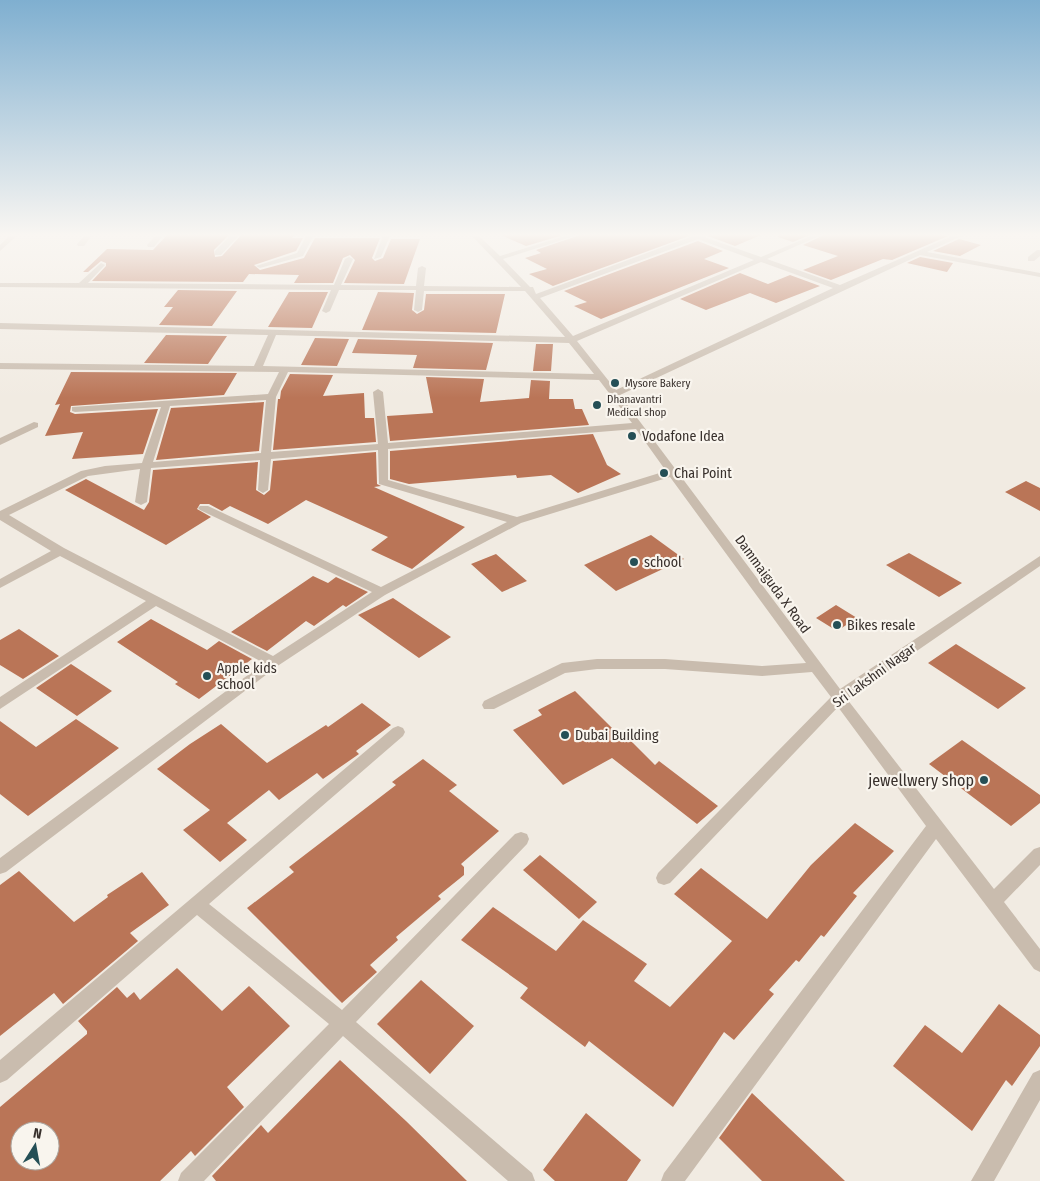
<svg xmlns="http://www.w3.org/2000/svg" width="1040" height="1181" viewBox="0 0 1040 1181" font-family="'Fira Sans Condensed',sans-serif">
  <style>
    .building { fill: #ba7557; fill-rule: evenodd }
    .lines { fill: none; stroke-linecap: round; stroke-linejoin: round }
    .minor { fill: #c9bcae; fill-rule: evenodd }
    .poi-dot { fill: #254f56; stroke: #f9f5ee; stroke-width: 2 }
    .labels { text-anchor: middle; stroke-width: 4.5; stroke-linejoin: round; paint-order: stroke }
    .far-poi-label { font-size: 11px; fill: #38302c; stroke: #f9f5ee; text-anchor: start }
    .poi-label { font-size: 14px; fill: #38302c; stroke: #f9f5ee; text-anchor: start }
    .street-label { font-size: 14px; fill: #38302c; stroke: #f9f5ee }
    .near-poi-label { font-size: 16px; fill: #38302c; stroke: #f9f5ee; text-anchor: end }
  </style>
  <rect width="100%" height="100%" fill="#f1ebe2"/>
  <path class="building" d="M169 233H231L214 250 215 257 222 256 243 233H296L292 238H303L296 251 254 265 260 270 304 258 315 238H380L372 258 375 261 383 258 391 239H420L404 284 344 283 355 260 350 255 343 258 333 283H294L299 275 249 274 243 282 92 281 106 266V263L101 261 88 272H83L107 249 153 250Z
    M496 233H570L526 246Z
    M586 233H697L553 286 529 274 547 269 525 258 541 253 536 250Z
    M712 233H766L735 246 708 236Z
    M779 233H814L793 242 778 237Z
    M828 233H936L948 236 892 260 883 259 831 280 803 270 838 256 803 245Z
    M959 239 981 245 960 256 933 251Z
    M698 241 723 251 704 259 729 268 601 319 574 306 587 302 564 291Z
    M920 257 953 263 947 272 907 263Z
    M740 273 768 284 790 275 820 286 776 303 750 293 706 310 680 299Z
    M178 290 237 291 212 326 159 325 173 307H164Z
    M289 292H328L312 328 268 327Z
    M378 292 414 293 412 310 417 314 424 310 426 294H505L496 333 362 330Z
    M166 335 227 336 208 364 144 363Z
    M315 338 349 339 337 366 301 365Z
    M358 339 493 343 486 370 413 368 417 355 352 353Z
    M536 344H553L551 371H533Z
    M71 372 237 373 224 395 71 406 70 412 75 414 158 409 143 454 72 459 83 432 45 436 60 404 55 405Z
    M290 374 333 375 323 396 364 393 365 418H374L376 442 273 450 278 399H280L281 391Z
    M426 377 484 379 480 402 529 398 531 380 550 381 549 399H573L575 409H582L589 425 390 441 387 416 433 413Z
    M264 402 259 451 156 460 171 408Z
    M593 434 607 465 621 474 578 493 551 475 517 478 516 475 409 484 390 479V451Z
    M376 452 377 484 381 486 374 487 465 527 412 569 371 550 388 537 306 500 268 524 230 506 222 511 209 504H200L197 509 211 517 166 545 65 490 86 479 144 510 149 502 153 470 258 462 256 490 264 495 270 490 273 461Z
    M1026 481 1040 488V511L1005 492Z
    M651 535 684 559 616 591 584 565Z
    M909 553 962 583 939 597 886 565Z
    M496 554 527 581 502 592 471 564Z
    M313 576 328 583 336 577 368 592 346 607 343 605 314 626 306 621 267 651 231 632Z
    M393 598 451 637 419 658 358 615Z
    M836 605 857 618 837 631 816 618Z
    M151 619 207 650 219 641 252 659 199 699 175 684 178 682 117 642Z
    M19 629 59 656 23 679 0 665V640Z
    M956 644 1026 688 998 709 928 663Z
    M71 664 112 691 77 716 36 688Z
    M575 691 619 735 623 733 655 765 659 761 718 806 697 824 612 758 563 785 513 730 542 715 538 710Z
    M362 703 391 725 356 751 359 754 323 779 317 773 279 800 269 790 227 823 247 840 220 862 183 830 210 810 157 769 190 744 221 724 267 763 326 725 328 727Z
    M76 719 119 748 28 816 0 794V721L36 747Z
    M962 740 1040 795V803L1011 826 929 764Z
    M423 759 457 785 449 791 499 831 461 864 464 867V875L438 896 441 899 396 937 398 940 370 965 377 972 342 1003 247 908 294 872 289 867 396 785 392 782Z
    M855 823 894 851 853 893 857 896 824 937 821 935 799 962 796 960 769 990 774 994 734 1040 724 1032 673 1107 589 1041 585 1047 520 998 528 988 461 940 493 907 556 951 583 920 647 964 634 981 670 1007 732 941 674 894 701 868 767 919 811 865Z
    M540 855 597 902 579 919 523 870Z
    M19 871 74 922 108 897 107 895 142 872 169 905 130 933 138 941 63 1004 54 993 0 1036V885Z
    M177 968 222 1011 249 986 290 1026 227 1087 244 1107 195 1156 191 1151 160 1181H0V1107L87 1034V1031L78 1021 117 987 127 998 134 992 140 1000ZM20 1131H50V1161H20Z
    M421 980 474 1026 430 1074 377 1024Z
    M999 1004 1040 1035V1046L1012 1086 1006 1080 972 1131 893 1066 925 1025 962 1053Z
    M340 1060 406 1121 467 1181H216L212 1176 261 1125 268 1133Z
    M752 1093 845 1181H762L719 1138Z
    M586 1113 641 1160 627 1181H555L543 1170Z"/>
  <g class="lines">
    <path class="minor" d="M12 233H20L0 251V245Z
      M87 233H94L84 246H78L77 244Z
      M158 233H165L154 247H148L147 245Z
      M233 233H241L221 255H215V251Z
      M308 233H315L303 256 260 268 256 266 297 253Z
      M384 233H391L381 257 374 259Z
      M469 233H476L500 256 575 233H584L503 259 530 287H533L536 294 701 233H710L704 237 761 257 818 233H826L767 259 840 285 959 233H968L927 252 1040 273V277L920 255 620 395 840 689 1040 556V566L847 699 994 889 1034 849 1040 847V865L1004 902 1040 949V972L1034 969 936 839 685 1181H661L664 1173 926 826 838 707 670 883 664 885 658 883 656 878 658 873 831 697 812 672 762 676 665 669H597L565 673 494 709H484L482 705 484 701 562 663 597 659H665L762 666 806 663 670 477 521 523 385 595 279 665 6 872 0 874V858L264 663 156 606 0 709V697L146 601 60 556 0 588V579L51 551 0 520V511L81 471 105 466 142 463 161 407 75 412 72 411V407L268 394 279 372 0 369V363L254 366 268 335 0 329V323L565 337 525 291H424L422 310 418 312 414 310 416 290H339L330 311 326 313 322 311 331 290 0 287V283H79L101 263 105 265 88 283 334 285 345 259 349 257 353 259 341 285 416 286 418 268 422 266 426 268 424 286 521 287ZM698 239 754 260 573 336 540 298ZM761 262 833 288 616 390 577 341ZM276 335 569 343 594 374 263 366ZM288 372 599 380 632 423 388 443 383 392 378 389 373 392 378 444 271 452 276 397ZM266 400 261 453 153 462 170 406ZM636 429 666 471 517 517 388 480V449ZM378 450 379 484 507 522 381 587 208 506H200L198 508 200 510 372 592 273 656 64 548 9 515 88 476 140 469 135 502 141 505 147 502 151 468 260 460 258 490 263 493 268 490 271 459Z
      M1037 250H1040V256L1034 261H1028V257Z
      M34 422 38 423V427L0 445V438Z
      M398 726 403 728 405 732 403 736 209 904 342 1010 515 834 521 832 527 834 529 839 527 844 356 1022 532 1173 535 1181H508L343 1036 204 1181H178L181 1173 329 1024 197 915 7 1080 0 1083V1060L393 728Z
      M1040 1070V1100L994 1181H971L1033 1073Z"/>
  </g>
  <linearGradient id="sky" x2="0" y2="1"><stop stop-color="#7fafd0"/><stop offset="0.59" stop-color="#f9f6f2"/><stop offset="1" stop-color="#f9f6f2" stop-opacity="0"/></linearGradient>
  <rect width="1040" height="398" fill="url(#sky)"/>
  <g class="poi-dot">
    <circle cx="615" cy="383" r="5"/>
    <circle cx="597" cy="405" r="5"/>
    <circle cx="632" cy="436" r="5"/>
    <circle cx="664" cy="473" r="5"/>
    <circle cx="634" cy="562" r="5"/>
    <circle cx="837" cy="625" r="5"/>
    <circle cx="207" cy="676" r="5"/>
    <circle cx="565" cy="735" r="5"/>
    <circle cx="984" cy="780" r="5"/>
  </g>
  <g class="labels">
    <g class="far-poi-label">
      <text x="625" y="387">Mysore Bakery</text>
      <text x="607" y="403">Dhanavantri<tspan x="607" dy="13">Medical shop</tspan></text>
    </g>
    <g class="poi-label">
      <text x="642" y="441">Vodafone Idea</text>
      <text x="674" y="478">Chai Point</text>
      <text x="644" y="567">school</text>
      <text x="847" y="630">Bikes resale</text>
      <text x="217" y="673">Apple kids<tspan x="217" dy="16">school</tspan></text>
      <text x="575" y="740">Dubai Building</text>
    </g>
    <g class="street-label">
      <text transform="translate(773 584) rotate(54)" y="5">Dammaiguda X Road</text>
      <text transform="translate(874 675) rotate(-36)" y="5">Sri Lakshni Nagar</text>
    </g>
    <g class="near-poi-label">
      <text x="974" y="786">jewellwery shop</text>
    </g>
  </g>
  <g transform="translate(35 1146) rotate(11)"><circle r="24" fill="#f9f5ee" stroke="#aca6a0"/>
  <path d="M0-4L9 19L0 12L-9 19Z" fill="#254f56"/>
  <text y="-8" font-size="14" font-weight="bold" text-anchor="middle" fill="#38302c">N</text>
  </g>
</svg>
